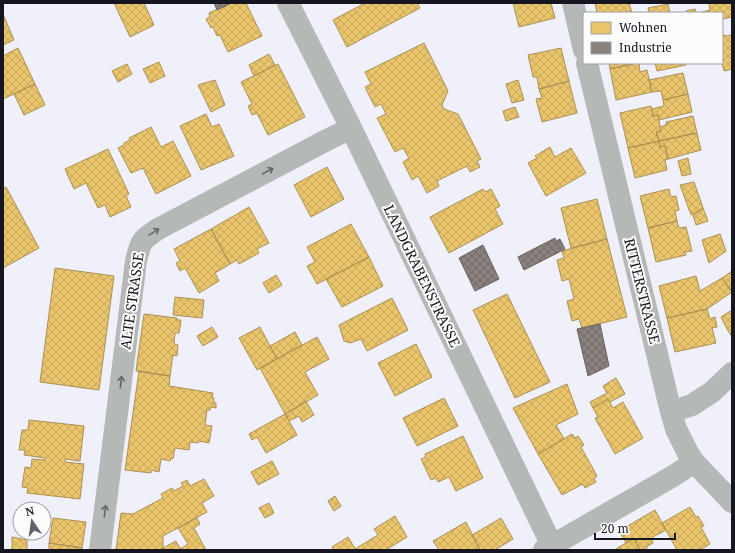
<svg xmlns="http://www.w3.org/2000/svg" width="735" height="553" viewBox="0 0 735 553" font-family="'Noto Serif',serif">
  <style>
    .homes { fill: url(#homes-cross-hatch); stroke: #aa9054 }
    .industry { fill: url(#industry-cross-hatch); stroke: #676160 }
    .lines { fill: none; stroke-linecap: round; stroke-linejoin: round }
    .minor { stroke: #b4b8b6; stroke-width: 22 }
    .oneway { stroke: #65676b }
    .labels { text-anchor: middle; stroke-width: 4; stroke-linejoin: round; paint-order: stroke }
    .street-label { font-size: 14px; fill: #161620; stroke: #fcfcfc }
  </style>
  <defs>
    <pattern id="homes-cross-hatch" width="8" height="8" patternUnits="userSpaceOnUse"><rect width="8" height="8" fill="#e9c46a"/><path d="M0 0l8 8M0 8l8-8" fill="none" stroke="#c7a85c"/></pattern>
    <pattern id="industry-cross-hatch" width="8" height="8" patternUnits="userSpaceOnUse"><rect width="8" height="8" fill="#8a817c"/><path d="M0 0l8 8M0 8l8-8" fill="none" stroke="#706965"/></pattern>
  </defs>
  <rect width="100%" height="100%" fill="#f0f0fa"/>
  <path class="homes" d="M114 3H144L154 25 130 37Z
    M231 3H246L262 36 228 52 220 35 217 36 213 27 211 28 206 19 210 17 209 13Z
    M365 3H417L420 8 347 47 333 20Z
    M513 3H551L555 18 519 27Z
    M595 3H631H629L632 13H597Z
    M709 3H732V17L722 19V13H702V12L710 10Z
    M668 4 670 13H649L648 8Z
    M695 9 696 13H687L686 11Z
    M3 14 14 40 3 45Z
    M722 34 726 36 732 35V69L724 71 722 63Z
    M424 43 448 91 442 105 444 109 458 114 481 159 477 161 480 167 470 172 467 166 437 181 439 186 427 193 418 176 412 180 403 162 409 158 403 148 395 152 377 118 386 114 381 104 375 107 365 87 371 84 365 72Z
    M18 48 35 84 3 99V56Z
    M561 48 569 81 539 89 537 77H533L528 55Z
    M269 54 275 65 254 76 249 65Z
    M159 62 165 76 150 83 143 69Z
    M609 63H637L610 69Z
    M637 63H639L640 72 647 70 652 92 616 100 610 69Z
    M655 63H685L686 65 657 71Z
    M127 64 132 74 118 82 112 71Z
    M278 64 305 117 268 135 257 113 252 115 248 106 252 104 241 82Z
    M683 73 688 94 663 100 661 91 652 92 649 80Z
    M215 80 225 105 211 112 198 85Z
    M518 80 524 100 512 103 506 84Z
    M569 81 577 113 542 122 536 99 542 98 539 89Z
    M35 84 45 105 24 115 14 94Z
    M688 94 692 112 659 120 658 115 653 116 652 109 664 106 663 100Z
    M651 106 653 116 658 115 661 131 656 132 659 141 628 148 620 113Z
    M515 107 519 117 506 121 503 111Z
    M206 114 212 127 219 124 234 156 201 170 180 126Z
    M693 116 697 133 659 141 656 132 661 131 660 127 666 125V122Z
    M151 127 161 147 173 141 191 176 156 194 143 168 131 173 118 148 124 145V143L130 140 129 138Z
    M697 133 701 150 668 159 665 146 660 147 659 141Z
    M659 141 660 147 665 146 668 159 665 160 667 170 635 178 628 148Z
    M550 147 555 157 571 148 586 173 546 196 528 163 537 158 535 156Z
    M108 149 129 194 126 196 131 207 110 217 105 205 98 208 86 183 74 189 65 169Z
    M688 158 691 174 682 176 678 161Z
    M327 167 344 199 311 217 294 185Z
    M694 182 703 208 691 215 680 185Z
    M6 187 39 248 3 268V189Z
    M483 189 485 192 491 189 500 206 495 209 503 224 449 253 430 217Z
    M669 189 671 197 676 196 679 210 675 211 677 221 648 228 640 196Z
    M597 199 607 239 571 248 561 208Z
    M249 207 269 243 257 249 259 253 239 264 237 260 230 264 211 229Z
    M703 208 708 221 696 225 693 215Z
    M677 221 679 228 686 227 692 251 685 252 686 255 656 262 648 228Z
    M351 224 369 257 317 284 307 266 315 262 307 247Z
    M211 229 230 264 215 273 219 281 199 293 185 268 180 271 176 263 180 261 174 249Z
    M720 234 726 251 709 263 702 240Z
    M607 239 627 317 582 328 579 319 572 321 567 301 574 299 569 279 562 281 557 260 564 258 562 251Z
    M369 257 383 286 342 307 326 279Z
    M55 268 114 276 99 390 40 382Z
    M732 271V291L722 278Z
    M276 275 282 285 269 293 263 283Z
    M696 276 700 291 722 278 732 292 707 309 667 318 659 286Z
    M507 294 550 382 515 398 473 310Z
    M175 297 204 300 202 318 173 315Z
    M392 298 408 330 367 351 361 339 350 343 344 341 339 325Z
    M707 309 710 319 715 317 717 327 712 328 716 343 675 352 667 318Z
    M732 310V337L727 329 721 317Z
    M144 314 177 318V320H181L179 333H175L174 344 178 345 177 356 173 355 170 376 136 371Z
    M212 327 218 337 203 346 197 336Z
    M260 327 277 359 257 370 239 338Z
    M295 332 302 345 277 359 270 346Z
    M317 337 329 359 305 372 318 395 285 414 260 368Z
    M416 344 432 377 395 396 378 363Z
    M139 371 170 376 169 386 213 393 212 398H214V403H216V408L211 407 210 410H207L205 425 212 426 209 443 199 441 198 443 190 442 189 450 175 448 173 459 171 458 170 461 161 459 159 472 151 470V473L125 470Z
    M616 378 625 394 610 402 608 399 593 408 590 402 607 393 603 386Z
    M567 384 578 414 556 425 564 439 538 454 513 408Z
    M444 398 458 426 417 446 403 418Z
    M608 399 613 408 623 402 643 438 615 454 595 418 598 417 593 408Z
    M306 401 314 415 302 422 299 416 289 421 285 414Z
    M285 414 297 435 266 453 257 437 252 440 249 434Z
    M29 420 84 426 80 461 65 459V462L84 464 80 499 27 493 28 488 22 487 25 467 31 468 32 459 45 460V458L24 455 25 450H19L22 430H28Z
    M572 434 575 438 578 436 584 445 581 447 597 476 594 478 596 482 585 488 583 484 562 495 538 454Z
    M463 436 483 478 456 491 449 477 438 482 436 478 431 480 421 459 426 457 425 454Z
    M272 461 279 474 258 485 251 472Z
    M204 479 214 496 202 503 207 512 163 536V548L159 550H116L121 513 133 514 163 498 161 494 172 488 174 491 183 486 181 483 187 480 190 486Z
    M335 496 341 506 334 511 328 501Z
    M269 503 274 513 265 518 259 508Z
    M690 507 696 517 698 516 704 526 701 527 710 544 700 550H677L662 523Z
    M655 510 666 530 651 538 653 543 646 547 648 550H640L634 539 626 543 619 531Z
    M395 516 407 537 386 550H356L355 549 378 535 374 529Z
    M53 518 86 522 82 548 49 543Z
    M197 518 200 524 194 528 206 550H181L180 549 188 544 178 528Z
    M501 518 513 539 495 550H480L472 535Z
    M466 522 480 550H439L433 541Z
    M12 537 27 540V550H12Z
    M348 537 356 550H334L332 547Z
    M634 539 640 550H614L626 543Z
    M176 541 181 550H159L163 548Z
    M49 543 82 548V550H49Z"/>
  <path class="industry" d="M214 3H231L217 10Z
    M555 238 556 241 560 239 565 249 524 270 518 257Z
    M483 245 499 279 475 291 459 258Z
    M600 324 609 366 588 376 577 329Z"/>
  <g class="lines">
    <path class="minor" d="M288 3 351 128 554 550
      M573 3 584 50
      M587 63 671 412 676 429 688 453 694 462 732 502
      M671 412 692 405 712 392 732 373
      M100 550 136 261C141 241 140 241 158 229L325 141 351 128
      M544 550 675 475 694 462"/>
  </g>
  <defs><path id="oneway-shaft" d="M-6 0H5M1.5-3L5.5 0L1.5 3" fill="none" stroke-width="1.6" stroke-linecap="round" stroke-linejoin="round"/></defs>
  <g class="oneway">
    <use href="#oneway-shaft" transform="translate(268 171) rotate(-28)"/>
    <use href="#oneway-shaft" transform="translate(154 232) rotate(-32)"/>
    <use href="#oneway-shaft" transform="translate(121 382) rotate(-83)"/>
    <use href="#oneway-shaft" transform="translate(105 511) rotate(-83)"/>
  </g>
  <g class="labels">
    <g class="street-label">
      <text transform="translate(422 276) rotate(64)" y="5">LANDGRABENSTRASSE</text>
      <text transform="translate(642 291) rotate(76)" y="5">RITTERSTRASSE</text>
      <text transform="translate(132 301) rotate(-82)" y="5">ALTE STRASSE</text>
    </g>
  </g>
  <rect width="735" height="553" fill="none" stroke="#161620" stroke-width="8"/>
  <rect x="583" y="12" width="140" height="52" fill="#fcfcfc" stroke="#a0a0a4"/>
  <rect x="591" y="22" width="20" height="12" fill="#e9c46a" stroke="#a0a0a4"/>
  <text x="619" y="32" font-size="12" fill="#161620">Wohnen</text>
  <rect x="591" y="42" width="20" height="12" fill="#8a817c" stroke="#a0a0a4"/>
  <text x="619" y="52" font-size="12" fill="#161620">Industrie</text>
  <g transform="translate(32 521) rotate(347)"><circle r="19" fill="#fcfcfc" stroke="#a0a0a4"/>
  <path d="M0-3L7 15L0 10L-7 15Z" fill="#62626c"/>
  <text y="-6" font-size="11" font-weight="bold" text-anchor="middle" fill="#161620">N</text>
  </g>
  <path d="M595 533v6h80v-6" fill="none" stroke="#161620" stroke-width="2"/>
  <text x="601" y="533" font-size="12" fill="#161620" stroke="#fcfcfc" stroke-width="3" paint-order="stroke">20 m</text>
</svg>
